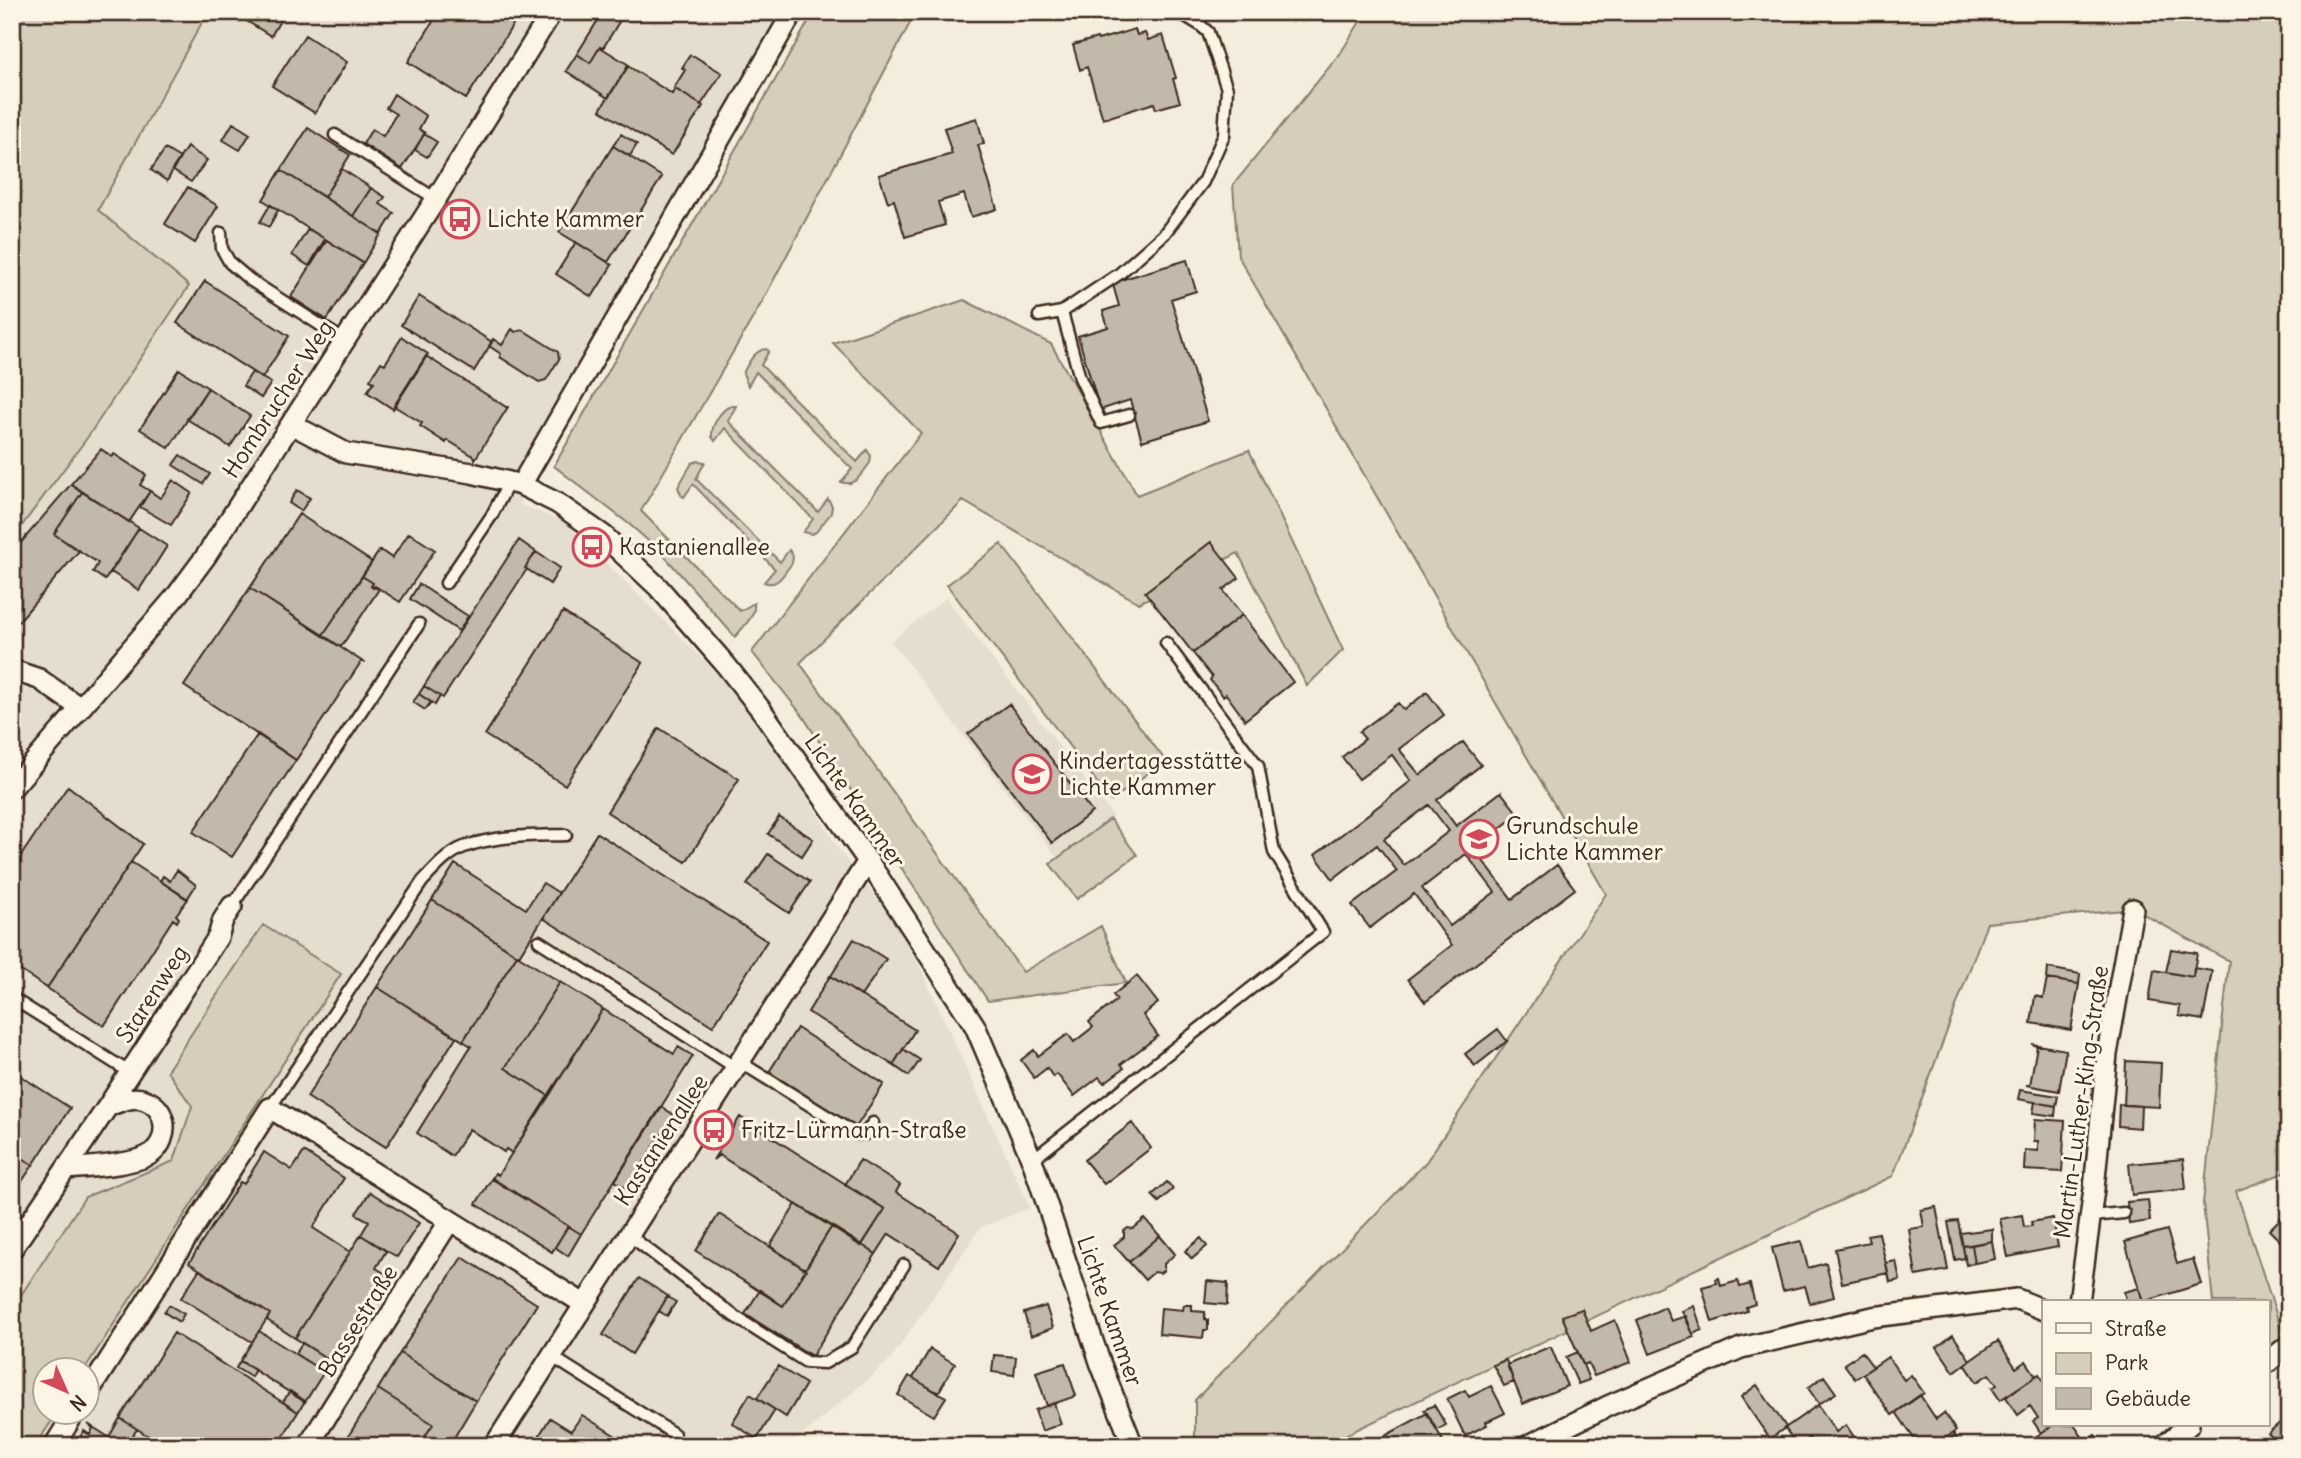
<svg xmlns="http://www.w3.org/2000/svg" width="2301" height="1458" viewBox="0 0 2301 1458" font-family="Delius,sans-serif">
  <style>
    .built { fill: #e5ddce; fill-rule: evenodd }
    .green { fill: #d6cdbd; stroke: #887c6e; stroke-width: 2 }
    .building { fill: #c3b9aa; stroke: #3b2a1e; stroke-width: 2; fill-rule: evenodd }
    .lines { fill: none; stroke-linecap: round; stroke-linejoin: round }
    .lane-casing { stroke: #3b2a1e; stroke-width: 15 }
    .street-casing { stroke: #3b2a1e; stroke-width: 24 }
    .lane { stroke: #fcf5e5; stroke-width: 10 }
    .street { stroke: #fcf5e5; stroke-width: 19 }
    .labels { text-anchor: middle; stroke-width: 6; stroke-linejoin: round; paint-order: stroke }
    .poi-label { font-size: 23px; fill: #3b2a1e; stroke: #fcf5e5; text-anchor: start }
    .street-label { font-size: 23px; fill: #3b2a1e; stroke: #fcf5e5 }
  </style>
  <rect width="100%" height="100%" fill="#f4eddd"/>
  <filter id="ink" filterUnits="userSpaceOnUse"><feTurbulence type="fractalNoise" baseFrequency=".0143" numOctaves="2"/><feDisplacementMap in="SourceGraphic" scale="14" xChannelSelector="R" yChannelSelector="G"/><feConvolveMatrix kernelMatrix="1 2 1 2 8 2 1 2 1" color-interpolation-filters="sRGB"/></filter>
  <g filter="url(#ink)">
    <path class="built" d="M202 12H803L714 168 558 400 520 505 565 522 757 713 841 853 905 934 1030 1208 981 1227 890 1360 790 1446H12V539L87 438 98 210 203 19ZM46 1370H88V1412H46Z
      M946 598 1113 816 1058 859 891 641Z"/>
    <path class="green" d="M12 12H202L204 19 98 210 189 286 87 438 12 539V309L16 251 12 247Z
      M814 12H916L762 302 641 511 740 611 754 603C756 616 743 627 735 637L660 551 629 524 554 466Z
      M1366 12H2289V1171L2236 1191 2283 1335 2268 1348V1302H2213L2203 1203 2229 961 2134 909 1987 923 1893 1176 1322 1446H1195V1400L1426 1162 1606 894 1238 256 1233 185 1340 54Z
      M964 300 1051 344 1137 495 1249 450 1343 650 1307 686 1238 553 1139 603 963 501 800 663 1023 972 1101 926 1126 983 988 1001 802 715 752 652 921 433 833 343Z
      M766 349 769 351 761 365 857 462 867 450 871 456 870 463C862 473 855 488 841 482L852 469 756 372 748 386 743 373C749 363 753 351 766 349Z
      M730 406H736L728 421 818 512 828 499 832 506 831 513 816 532 812 534 803 532 813 519 725 428 715 441 712 437C711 426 720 411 730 406Z
      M698 461 705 462 696 479 780 562 789 550 793 556 792 563C784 573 778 588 764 582L775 569 693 484 684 497 681 495 678 487 692 463Z
      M1001 544 1165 760 1111 801 947 585Z
      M1110 819 1137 855 1077 899 1050 864Z
      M263 925 341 974 84 1370H46V1412L57 1413 35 1446H12V1309L85 1197 174 1161 192 1106 167 1071Z"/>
    <path class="building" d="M232 12H285L271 36Z
      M439 12H521L466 99 408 62Z
      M603 12H625L603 48 600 47 590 63 577 54Z
      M1135 29 1137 35 1145 33 1148 40 1163 35 1176 78 1173 79 1180 102 1156 109 1154 103 1103 119 1087 67 1080 70 1073 45 1097 38 1098 40Z
      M305 35 347 62 315 113 272 86Z
      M600 47 629 65 608 98 566 71 577 54 590 63Z
      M690 55 693 57 694 56 722 73 701 105 674 88 685 70 682 68Z
      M628 66 672 94 675 89 703 106 672 155 600 110Z
      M394 94 426 116 419 129 425 133 402 169 363 144 372 129 383 136 396 114 386 108Z
      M977 118 984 144 978 145 997 209 971 217 964 194 938 202 945 225 905 237 894 200 888 202 879 175 952 154 944 128Z
      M233 123 250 134 240 150 223 140Z
      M308 128 350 155 324 197 281 170Z
      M424 134 437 142 427 157 415 150Z
      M621 134 637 144 630 156 613 146Z
      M613 146 662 177 608 262 559 232Z
      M187 147 207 160 191 182 172 170Z
      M165 149 180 158 167 181 151 170Z
      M342 169 371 188 353 216 324 197Z
      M281 170 381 234 363 263 263 200Z
      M188 187 218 206 195 243 165 224Z
      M371 188 385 197 380 204 394 213 381 234 353 216Z
      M270 205 278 210 269 227 260 222Z
      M308 229 325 239 309 266 292 255Z
      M327 240 363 263 327 320 291 297Z
      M576 242 612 265 592 297 556 274Z
      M1187 260 1196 291 1171 299 1208 421 1142 441 1130 400 1100 410 1078 336 1108 327 1103 311 1119 306 1113 285 1117 281Z
      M205 281 289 336 262 378 177 323Z
      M419 296 492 342 474 371 401 325Z
      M512 329 515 332 523 330 558 352 559 359 546 380 539 382 500 357 501 354 489 346 493 339 502 345Z
      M402 337 428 354 393 409 367 392 374 382 370 380 381 362 385 364Z
      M426 356 506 407H508L475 459V457L447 440 446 443 420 426 422 423 394 406Z
      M179 369 208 388 169 448 140 429Z
      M252 372 271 383 261 398 243 386Z
      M208 388 250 416 230 447 187 419Z
      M101 449 112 457 114 454 146 475 140 485 150 491 129 522 71 484Z
      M180 455 210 474 203 484 173 465Z
      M173 480 192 493 171 525 140 507 150 491 160 498 162 496Z
      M71 484 82 492 54 534 79 551 12 629V553Z
      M297 490 310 498 301 511 289 503Z
      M82 492 139 528 105 580 93 572 98 563 54 534Z
      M299 514 372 562 323 635 250 588Z
      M139 528 167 546 139 590 111 572Z
      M409 533 435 550 400 602 375 586 373 588 371 586 373 583 362 576 380 550 392 558Z
      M519 540 536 552 525 568 527 569 443 698 424 686Z
      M1211 542 1239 578 1223 590 1242 615 1193 653 1145 592Z
      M536 552 560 568 550 584 525 568Z
      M362 576 373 583 371 586 379 589 341 647 323 635Z
      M419 584 468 616 459 631 410 599Z
      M250 588 363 662H361L296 760 184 686Z
      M563 612 643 663 565 785 485 735Z
      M1242 615 1293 682 1245 720 1226 694 1223 696 1210 680 1212 677 1193 653Z
      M424 686 440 696 435 705 419 694Z
      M1427 692 1444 715 1399 749 1420 775 1463 742 1481 765 1437 800 1456 826 1501 792 1518 814 1474 849 1512 899 1557 865 1575 889 1425 1002 1408 979 1452 945 1414 894 1370 928 1352 905 1397 871 1377 845 1333 879 1315 855 1411 781 1392 755 1359 779 1342 757 1365 739 1359 732 1398 703 1404 710ZM1429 805 1449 831 1404 865 1384 839ZM1466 854 1495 892 1450 926 1422 888Z
      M419 694 431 702 425 710 413 702Z
      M1009 704 1092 812 1052 843 968 734Z
      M659 728 739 779 686 862 607 812Z
      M258 734 296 760 232 857 193 832Z
      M68 786 143 844 47 988 12 965V869Z
      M779 817 813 839 802 856 768 834Z
      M597 833 767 941 713 1026 543 918Z
      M768 854 810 882 789 913 747 885Z
      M131 862 188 899 176 915 179 918 177 922 173 919 104 1026 47 988Z
      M455 864 526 909 543 883 559 893 519 956 432 900Z
      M177 870 196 885 187 899 160 881 163 876 170 881Z
      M432 900 517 955 463 1041 377 987Z
      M854 939 886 959 861 996 831 976Z
      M2171 949 2197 953 2193 977 2166 972Z
      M517 955 560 982 505 1068 549 1096 512 1153 506 1149 504 1152 469 1129 452 1156 417 1133 471 1046 463 1041Z
      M2048 968 2080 974 2079 984 2047 979Z
      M2194 968 2212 971 2203 1020 2179 1016 2180 1006 2149 1001 2154 970 2193 977Z
      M830 976 915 1030 893 1065 808 1012Z
      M1137 976 1158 1003 1143 1015 1158 1036 1121 1064 1124 1068 1104 1083 1099 1077 1074 1096 1057 1074 1053 1077 1047 1068 1034 1078 1021 1060 1034 1050 1038 1056 1068 1034 1074 1042 1093 1027 1089 1022 1117 1000 1113 995Z
      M2047 979 2079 984 2071 1030 2031 1023 2035 996 2043 998Z
      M560 982 603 1009 549 1096 505 1068Z
      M377 987 456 1037 386 1147 307 1097Z
      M603 1009 674 1054 678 1047 693 1056 581 1234 492 1179 495 1173 498 1175Z
      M797 1028 884 1084 856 1127 769 1072Z
      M1498 1029 1507 1041 1475 1066 1465 1054Z
      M2032 1044 2066 1050 2059 1091 2026 1085H2030L2037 1046Z
      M903 1049 920 1060 909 1076 893 1065Z
      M2126 1061 2161 1063 2159 1107 2124 1105Z
      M13 1071 70 1108 33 1165 12 1151Z
      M2020 1090 2058 1096 2056 1106 2018 1099Z
      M2035 1102 2056 1106 2055 1116 2033 1113Z
      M2119 1104 2141 1106 2140 1128 2118 1126Z
      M662 1107 674 1115 627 1189 615 1181Z
      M740 1117 885 1209 861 1246 719 1155 713 1160Z
      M2035 1119 2065 1121 2062 1172 2024 1170 2025 1150 2038 1151V1141H2034Z
      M1132 1123 1151 1148 1104 1184 1084 1160Z
      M12 1151 33 1165 14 1193 12 1192Z
      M264 1152 292 1170 304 1152 344 1178 313 1228 350 1252 295 1338 267 1320 270 1314 189 1263 240 1182 244 1184Z
      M2183 1159 2186 1189 2132 1195 2129 1164Z
      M860 1160 900 1185 896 1192 959 1233 939 1266 889 1234 876 1254 862 1245 885 1209 845 1185Z
      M492 1178 568 1226 552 1252 476 1204Z
      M1167 1182 1173 1189 1159 1202 1152 1195Z
      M370 1192 419 1223 397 1257 361 1235 369 1221 356 1214Z
      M2148 1200 2150 1221 2129 1224 2127 1202Z
      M796 1204 832 1226 805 1269 770 1246Z
      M1936 1207 1948 1270 1916 1276 1909 1229 1924 1227 1921 1210Z
      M2289 1210V1250L2269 1230Z
      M719 1214 806 1270 783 1306 696 1251Z
      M2022 1215 2024 1227 2032 1226 2031 1222 2053 1218 2058 1247 2008 1257 2000 1219Z
      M1145 1219 1160 1236 1129 1262 1114 1245 1124 1237V1231L1128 1228 1133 1229Z
      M1958 1221 1965 1258 1955 1260 1948 1222Z
      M568 1226 581 1234 568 1256 555 1247Z
      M832 1226 876 1254 812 1356 745 1314 760 1290 783 1306Z
      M1992 1229V1241L1963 1246 1960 1233Z
      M2167 1230 2177 1264 2193 1259 2201 1284 2143 1302 2125 1242Z
      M1879 1233 1888 1273 1842 1283 1835 1249 1869 1242 1867 1235Z
      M361 1235 386 1251 376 1268 386 1274 331 1361 295 1338Z
      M1160 1236 1175 1254 1164 1264V1270L1160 1273 1154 1272 1145 1280 1129 1262Z
      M1201 1238 1207 1246 1192 1259 1185 1251Z
      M1801 1241 1808 1268 1826 1263 1834 1297 1810 1303 1805 1286 1783 1291 1772 1248Z
      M1992 1241 1995 1259 1975 1263 1972 1245Z
      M1972 1245 1975 1263 1966 1265 1963 1246Z
      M462 1257 537 1304 476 1401 400 1353Z
      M1896 1261 1900 1280 1890 1282 1886 1263Z
      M199 1270 270 1314 252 1342 181 1298Z
      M639 1278 668 1296 632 1354 603 1335Z
      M1719 1278 1721 1286 1738 1281 1740 1287 1750 1284 1755 1304 1746 1307 1747 1311 1712 1322 1702 1287 1717 1283 1716 1279Z
      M1207 1281 1228 1283 1227 1305 1205 1303Z
      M2139 1288 2143 1302H2127L2124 1292Z
      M667 1297 676 1302 667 1316 659 1311Z
      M169 1305 184 1314 179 1322 164 1312Z
      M1184 1305H1192V1311L1205 1312V1319L1208 1320V1330H1204L1203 1338 1159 1334 1161 1308 1183 1310Z
      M1046 1306 1053 1328 1031 1336 1024 1313Z
      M1694 1306 1702 1330 1693 1334 1682 1311Z
      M1665 1307 1671 1321 1686 1316 1694 1337 1650 1354 1637 1320Z
      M1582 1309 1591 1331 1615 1320 1631 1362 1594 1376 1588 1363 1583 1365 1562 1316Z
      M259 1331 324 1372 305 1402 240 1361Z
      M174 1333 298 1412 277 1446H164L120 1418Z
      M1953 1335 1970 1360 1954 1372 1937 1347Z
      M1998 1341 2016 1368 2026 1361 2036 1376 2000 1400 1992 1388 1997 1385 1989 1374 1977 1382 1965 1364Z
      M302 1343 331 1361 324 1372 295 1354Z
      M1549 1347H1551L1567 1386 1523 1404 1507 1365Z
      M930 1349 955 1364 938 1393 913 1378Z
      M1578 1352 1589 1380 1578 1384 1566 1357Z
      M1862 1352 1873 1367 1855 1379 1844 1364Z
      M400 1353 476 1401 449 1446H419L433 1424 378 1389Z
      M994 1355 1016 1357 1014 1375 992 1372Z
      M1888 1357 1904 1380 1911 1375 1924 1393 1892 1415 1863 1374Z
      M1506 1360 1514 1382 1504 1386 1493 1365Z
      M240 1361 255 1369 251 1377 236 1368Z
      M1065 1363 1076 1396 1047 1406 1036 1372Z
      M778 1366 806 1384 786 1417 757 1398Z
      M2039 1374 2044 1381V1425H2053L2041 1433 2033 1421 2038 1418 2030 1406 2018 1415 2006 1397Z
      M909 1376 946 1397 934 1416 898 1395Z
      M1824 1376 1836 1393 1819 1404 1808 1388Z
      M1757 1385 1786 1427 1770 1439 1741 1397Z
      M1491 1386 1505 1413 1486 1422 1487 1425 1465 1436 1447 1399 1465 1390 1469 1397Z
      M378 1389 433 1424 419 1446H342Z
      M290 1391 305 1401 298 1412 283 1402Z
      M750 1394 775 1410 757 1439 732 1423Z
      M1920 1395 1936 1419 1944 1413 1956 1431 1935 1446H1919L1896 1412Z
      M1054 1403 1061 1424 1042 1431 1035 1410Z
      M1434 1405 1446 1425 1437 1430 1424 1410Z
      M1818 1405 1836 1432 1846 1425 1856 1440 1847 1446H1815L1809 1438 1797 1446 1785 1428Z
      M1427 1413 1446 1446H1388L1383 1437Z
      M582 1415 632 1446H533L550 1418 571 1431Z
      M2289 1415V1446H2279L2268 1433Z
      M120 1418 137 1429 126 1446H121L109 1437Z
      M88 1424 118 1443 116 1446 75 1445 84 1431 90 1435 93 1428Z
      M2053 1425H2074L2086 1442 2095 1435 2103 1446H2040L2034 1438Z
      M1953 1433 1961 1446H1935Z"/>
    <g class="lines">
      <defs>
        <path id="lane" d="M335 135 436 199
          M221 233 222 249 230 263 250 280 345 341
          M1062 312 1080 378 1101 423 1129 415
          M1039 316 1062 312 1119 274 1164 234 1203 182 1224 135 1227 89 1208 32 1200 25 1179 12
          M446 583 492 515 509 482
          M232 906 419 624
          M539 941 736 1068
          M12 998 129 1072
          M740 1062 856 1134H865L873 1123
          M270 1108 422 882C433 870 448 853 464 847 497 835 532 836 566 835
          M1032 1160 1323 932 1274 852 1258 766 1166 643
          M2091 1216 2124 1213
          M629 1235 734 1316 806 1362 825 1363 852 1347 904 1265
          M551 1356 674 1434"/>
        <path id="street" d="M291 424 346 453 472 473 509 482 521 485 557 503 603 535 658 587 725 664 762 711 868 861 975 1026 1032 1160 1100 1362 1133 1446
          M521 485 793 12
          M12 670 39 679 79 707
          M12 788 177 595 206 556 436 199 552 12
          M67 1169C87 1167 137 1165 152 1153 170 1138 168 1108 145 1100 132 1095 120 1102 108 1106
          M12 1249 108 1106 218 937 223 920 232 906
          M2079 1302 2094 1189 2107 1054 2133 909
          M2268 1362 2289 1345
          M88 1393 270 1108 584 1304
          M54 1446 75 1412
          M308 1446 449 1222
          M494 1446 868 861
          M1527 1446 1608 1406 1741 1348 1873 1317 2017 1299 2044 1310
          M2163 1446 2189 1425"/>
      </defs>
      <use href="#lane" class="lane-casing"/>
      <use href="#street" class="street-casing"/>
      <use href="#lane" class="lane"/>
      <use href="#street" class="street"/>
    </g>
  </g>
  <defs>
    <symbol id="bus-ring" viewBox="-11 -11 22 22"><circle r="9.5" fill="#fcf5e5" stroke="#d1495b" stroke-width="1.5"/><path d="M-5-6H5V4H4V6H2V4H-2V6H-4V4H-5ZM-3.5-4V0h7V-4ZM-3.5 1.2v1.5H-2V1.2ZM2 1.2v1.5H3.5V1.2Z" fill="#d1495b"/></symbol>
    <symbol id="school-ring" viewBox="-11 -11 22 22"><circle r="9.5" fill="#fcf5e5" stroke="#d1495b" stroke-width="1.5"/><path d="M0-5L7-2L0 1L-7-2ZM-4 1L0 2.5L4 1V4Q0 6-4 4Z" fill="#d1495b"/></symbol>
  </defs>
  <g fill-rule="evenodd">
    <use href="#bus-ring" x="438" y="197" width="44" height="44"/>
    <use href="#bus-ring" x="570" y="525" width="44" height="44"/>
    <use href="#school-ring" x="1010" y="752" width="44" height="44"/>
    <use href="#school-ring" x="1457" y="817" width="44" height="44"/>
    <use href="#bus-ring" x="692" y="1108" width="44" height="44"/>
  </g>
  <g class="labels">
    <g class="poi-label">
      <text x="487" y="227">Lichte Kammer</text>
      <text x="619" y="555">Kastanienallee</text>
      <text x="1059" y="769">Kindertagesstätte<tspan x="1059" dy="26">Lichte Kammer</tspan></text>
      <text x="1506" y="834">Grundschule<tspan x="1506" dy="26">Lichte Kammer</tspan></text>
      <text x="741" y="1138">Fritz-Lürmann-Straße</text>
    </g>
    <g class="street-label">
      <text transform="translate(278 399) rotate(-57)" y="8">Hombrucher Weg</text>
      <text transform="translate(855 801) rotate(55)" y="8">Lichte Kammer</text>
      <text transform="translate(152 994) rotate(-57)" y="8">Starenweg</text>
      <text transform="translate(2081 1102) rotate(-82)" y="8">Martin-Luther-King-Straße</text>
      <text transform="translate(661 1140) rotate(-57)" y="8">Kastanienallee</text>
      <text transform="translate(1110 1311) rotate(71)" y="8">Lichte Kammer</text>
      <text transform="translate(358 1321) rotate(-58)" y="8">Bassestraße</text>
    </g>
  </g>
  <rect width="2301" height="1458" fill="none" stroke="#fcf5e5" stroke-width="42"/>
  <rect x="21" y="21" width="2259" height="1416" fill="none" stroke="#3b2a1e" stroke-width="2.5" filter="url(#ink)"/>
  <rect x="2042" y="1300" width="228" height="126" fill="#fcf5e5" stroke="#afa495" stroke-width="2"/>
  <rect x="2056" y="1323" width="35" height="10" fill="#fcf5e5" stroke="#afa495" stroke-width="2"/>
  <text x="2105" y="1336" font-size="21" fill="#3b2a1e">Straße</text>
  <rect x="2056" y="1353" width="35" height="21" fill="#d6cdbd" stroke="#afa495" stroke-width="2"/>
  <text x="2105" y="1370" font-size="21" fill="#3b2a1e">Park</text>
  <rect x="2056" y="1388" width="35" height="21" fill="#c3b9aa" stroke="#afa495" stroke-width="2"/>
  <text x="2105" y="1406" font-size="21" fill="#3b2a1e">Gebäude</text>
  <g transform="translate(66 1391) rotate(135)"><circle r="33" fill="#fcf5e5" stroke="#afa495" stroke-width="2"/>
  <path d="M0-5L12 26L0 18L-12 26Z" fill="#d1495b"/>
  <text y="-10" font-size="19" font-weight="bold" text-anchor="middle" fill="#3b2a1e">N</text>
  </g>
</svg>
